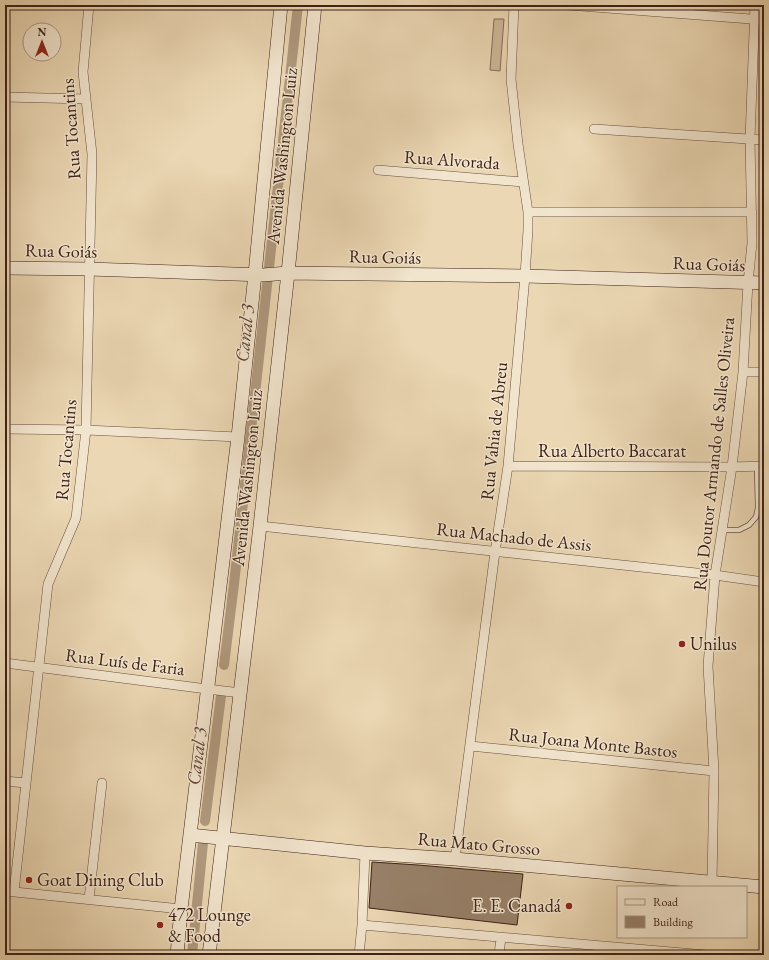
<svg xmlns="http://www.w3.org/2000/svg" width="769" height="960" viewBox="0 0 769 960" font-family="'EB Garamond',serif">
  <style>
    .green { fill: #cdb898; stroke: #856c58 }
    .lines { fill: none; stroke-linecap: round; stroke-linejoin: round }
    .canal { stroke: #b0997e; stroke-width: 10 }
    .building { fill: #978068; stroke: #3d2117 }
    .lane-casing { stroke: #684e3e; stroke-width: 6 }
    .street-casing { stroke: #684e3e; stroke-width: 10 }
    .secondary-casing { stroke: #3d2117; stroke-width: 14 }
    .lane { stroke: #f2e5ce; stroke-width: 4.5 }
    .street { stroke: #f2e5ce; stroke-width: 9 }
    .secondary { stroke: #f2e5ce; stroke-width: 13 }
    .poi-dot { fill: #8f2418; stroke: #f2e5ce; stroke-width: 1.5 }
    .labels { text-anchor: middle; stroke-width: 3; stroke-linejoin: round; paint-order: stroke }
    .street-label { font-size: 18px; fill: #3d2117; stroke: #f2e5ce }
    .poi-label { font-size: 18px; fill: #3d2117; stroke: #f2e5ce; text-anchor: start }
    .water-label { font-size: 19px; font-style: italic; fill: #604536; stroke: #f2e5ce }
  </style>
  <rect width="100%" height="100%" fill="#ebd7b3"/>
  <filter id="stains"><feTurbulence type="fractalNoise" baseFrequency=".005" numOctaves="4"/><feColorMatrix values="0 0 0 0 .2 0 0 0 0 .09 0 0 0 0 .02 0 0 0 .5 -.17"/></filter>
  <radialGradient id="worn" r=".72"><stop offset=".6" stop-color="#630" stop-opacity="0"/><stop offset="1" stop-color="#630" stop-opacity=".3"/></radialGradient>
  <path class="green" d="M494 19H504L500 71 490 70Z"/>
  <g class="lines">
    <path class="canal" d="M224 665 234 584 298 5
      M205 821 221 696
      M192 955 203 843"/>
  </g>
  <path class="building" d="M372 862 418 865 523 874 517 925 369 908Z"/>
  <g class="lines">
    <defs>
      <path id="lane" d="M722 530H739L749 525 756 517 758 508 757 466"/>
      <path id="street" d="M568 5 764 20
        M5 97 86 99
        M594 129 764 140
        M378 170 523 182
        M528 212H752
        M743 372H764
        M5 429 86 430 238 437
        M508 466 732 467 764 466
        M260 526 715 575 764 582
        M5 663 207 689 241 693
        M470 746 714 771
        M5 781 26 783
        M455 859 495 552 508 466 525 276 528 230V212L518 144 511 79 514 5
        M712 883 714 771 708 666 715 575 732 467 743 372 748 283 752 243 750 139 755 5
        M5 891 181 909
        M14 892 48 584 76 518 86 430 92 154 83 72 89 5
        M89 899 102 783
        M362 925 706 955
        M359 955 362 925 365 853
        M499 955 501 937"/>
      <path id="secondary" d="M5 268 89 269 263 275 288 273 525 276 764 283
        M190 835 365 853 455 859 764 887
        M177 955 181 909 238 437 255 274 281 5
        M209 955 260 526 288 273 315 5"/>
    </defs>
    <use href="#lane" class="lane-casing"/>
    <use href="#street" class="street-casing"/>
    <use href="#secondary" class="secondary-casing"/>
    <use href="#lane" class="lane"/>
    <use href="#street" class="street"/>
    <use href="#secondary" class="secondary"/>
  </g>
  <g class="poi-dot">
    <circle cx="682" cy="644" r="4"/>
    <circle cx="29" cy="880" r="4"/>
    <circle cx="569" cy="906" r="4"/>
    <circle cx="160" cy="925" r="4"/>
  </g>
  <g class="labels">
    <g class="street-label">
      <text transform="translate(71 129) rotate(-94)" y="6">Rua Tocantins</text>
      <text transform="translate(282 156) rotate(-84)" y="6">Avenida Washington Luiz</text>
      <text transform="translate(452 160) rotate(4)" y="6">Rua Alvorada</text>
      <text transform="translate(61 251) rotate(1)" y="6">Rua Goiás</text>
      <text transform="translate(385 257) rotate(1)" y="6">Rua Goiás</text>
      <text transform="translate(709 264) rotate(2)" y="6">Rua Goiás</text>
      <text transform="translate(494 431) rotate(-84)" y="6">Rua Vahia de Abreu</text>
      <text transform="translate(66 450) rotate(-85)" y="6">Rua Tocantins</text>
      <text x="612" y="457">Rua Alberto Baccarat</text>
      <text transform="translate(714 454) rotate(-84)" y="6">Rua Doutor Armando de Salles Oliveira</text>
      <text transform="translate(247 478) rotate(-84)" y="6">Avenida Washington Luiz</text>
      <text transform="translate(514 537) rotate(6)" y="6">Rua Machado de Assis</text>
      <text transform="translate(125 662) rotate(7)" y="6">Rua Luís de Faria</text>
      <text transform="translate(593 743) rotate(6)" y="6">Rua Joana Monte Bastos</text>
      <text transform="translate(479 844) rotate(5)" y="6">Rua Mato Grosso</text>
    </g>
    <g class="poi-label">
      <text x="690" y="650">Unilus</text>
      <text x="37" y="886">Goat Dining Club</text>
      <text x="561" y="912" text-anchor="end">E. E. Canadá</text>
      <text x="168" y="921">472 Lounge<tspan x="168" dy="21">&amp; Food</tspan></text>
    </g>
    <g class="water-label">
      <text transform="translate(244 333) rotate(-84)" y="7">Canal 3</text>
      <text transform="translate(196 756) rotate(-83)" y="7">Canal 3</text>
    </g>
  </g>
  <rect width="769" height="960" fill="none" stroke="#ebd7b3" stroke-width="20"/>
  <rect x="6" y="6" width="757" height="948" fill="none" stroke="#3d2117" stroke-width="2"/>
  <rect x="10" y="10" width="749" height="940" fill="none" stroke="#3d2117"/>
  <rect x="617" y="886" width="130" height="52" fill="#f2e5ce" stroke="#aa9785"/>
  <rect x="625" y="899" width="20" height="6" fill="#f2e5ce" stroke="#aa9785"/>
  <text x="653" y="906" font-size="12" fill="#3d2117">Road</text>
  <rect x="625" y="916" width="20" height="12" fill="#978068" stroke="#aa9785"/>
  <text x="653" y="926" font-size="12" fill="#3d2117">Building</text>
  <g transform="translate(42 42)"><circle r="19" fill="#f2e5ce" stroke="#aa9785"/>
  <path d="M0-3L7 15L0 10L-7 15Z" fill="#8f2418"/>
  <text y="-6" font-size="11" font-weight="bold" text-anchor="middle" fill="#3d2117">N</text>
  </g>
  <rect width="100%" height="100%" filter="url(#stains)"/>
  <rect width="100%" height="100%" fill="url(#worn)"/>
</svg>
